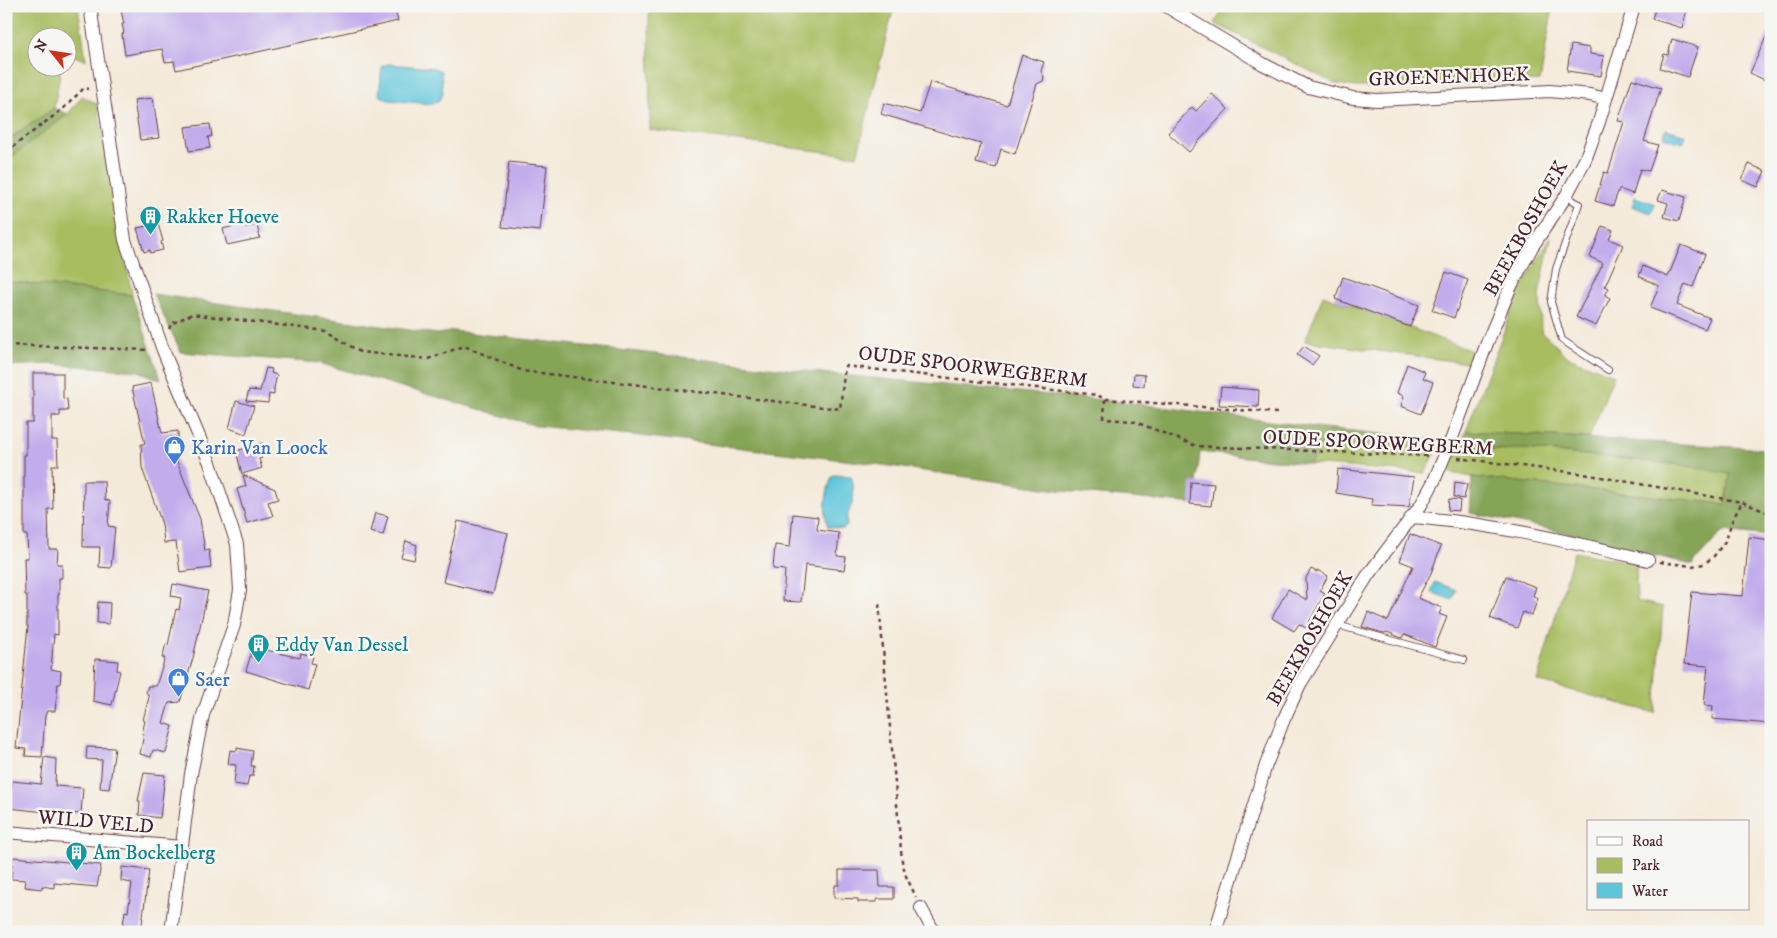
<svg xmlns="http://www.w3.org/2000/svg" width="1777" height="938" viewBox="0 0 1777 938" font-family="'IM FELL DW Pica',serif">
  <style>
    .green { fill: #a7bd61; stroke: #786e46 }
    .forest { fill: #85a457; stroke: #686241 }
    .water { fill: #5ec6db; stroke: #547283 }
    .building { fill: #c1acec }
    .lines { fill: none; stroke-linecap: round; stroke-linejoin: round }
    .lane-casing { stroke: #643d45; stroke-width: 8 }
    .street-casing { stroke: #643d45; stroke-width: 14 }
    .path { stroke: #643d45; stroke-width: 2.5; stroke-dasharray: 4 4; stroke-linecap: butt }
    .lane { stroke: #fff; stroke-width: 6 }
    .street { stroke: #fff; stroke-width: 12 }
    .labels { text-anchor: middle; stroke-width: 5; stroke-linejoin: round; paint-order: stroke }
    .street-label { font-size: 20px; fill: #4a1f2b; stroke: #f6f6f2 }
    .culture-label { font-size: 20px; fill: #0d838f; stroke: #f6f6f2; text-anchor: start }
    .shop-label { font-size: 20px; fill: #366cbe; stroke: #f6f6f2; text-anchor: start }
  </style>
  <rect width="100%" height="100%" fill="#f6f6f2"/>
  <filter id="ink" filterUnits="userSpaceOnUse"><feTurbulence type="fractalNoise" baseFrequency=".02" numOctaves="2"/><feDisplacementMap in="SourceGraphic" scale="10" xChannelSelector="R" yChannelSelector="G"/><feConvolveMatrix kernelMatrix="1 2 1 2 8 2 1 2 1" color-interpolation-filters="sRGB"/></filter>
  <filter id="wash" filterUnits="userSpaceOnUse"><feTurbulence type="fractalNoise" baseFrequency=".0096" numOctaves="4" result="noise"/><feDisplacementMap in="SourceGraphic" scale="20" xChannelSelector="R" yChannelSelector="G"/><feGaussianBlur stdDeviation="1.12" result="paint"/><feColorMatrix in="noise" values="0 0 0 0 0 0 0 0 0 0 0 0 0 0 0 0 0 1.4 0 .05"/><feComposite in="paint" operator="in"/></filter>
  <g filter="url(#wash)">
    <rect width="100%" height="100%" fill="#f4ead9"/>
    <path class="green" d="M6 6H78L86 60 68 54V38H38V68H61L54 108 6 141Z
      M649 6H747L770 10 771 6H894L857 156 650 130Z
      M1227 6H1553L1540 81 1356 87 1336 84 1214 23Z
      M82 96 97 104 132 295 6 281V161L68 114Z
      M1551 237 1540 290 1541 331 1568 357 1614 375 1589 438 1466 431 1518 294Z
      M1323 295 1472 351 1467 363 1305 341Z
      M1327 438 1439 447 1425 473 1309 464Z
      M1525 449 1681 465 1730 473 1727 504 1472 477 1445 472 1460 451Z
      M1574 552 1636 563 1637 601 1663 607 1655 713 1537 681Z"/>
    <path class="forest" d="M54 108 68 114 6 161V142Z
      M6 281 132 295 161 380 139 371 51 364 6 366Z
      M153 294 438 334 453 331 831 374 1124 402 1314 427 1441 440 1439 447 1327 438 1309 464 1200 452 1195 504 1079 493 861 462 631 435 537 426 319 363 181 352Z
      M1466 431 1766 449V477L1771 478V536L1723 531 1692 565 1568 533 1470 513 1472 477 1726 504 1730 474 1676 464 1525 449 1460 451Z"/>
    <path class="water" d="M388 64 434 68 441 71 443 94 439 100 432 104 389 100 379 95 382 66Z
      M1666 129 1686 135 1683 143 1663 137Z
      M1635 197 1655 204 1651 213 1632 206Z
      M833 475 851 476C854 484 855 498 851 506 848 513 846 518 847 526L843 529 828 527C823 511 826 489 833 475Z
      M1435 582 1456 590 1452 600 1431 592Z"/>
    <g id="blocks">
      <path class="building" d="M120 6H394L398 21 176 70 174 61 165 62 162 49 125 55 122 34 124 33 122 24H124Z
        M1656 6H1688L1682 28 1652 19Z
        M1771 26V83L1750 73Z
        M1672 39 1698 47 1688 77 1660 68 1664 54 1668 55Z
        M1571 45 1590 48V54L1604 56 1601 76 1567 71Z
        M1022 55 1044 62 1041 71 1044 77 1043 81 1037 84 1015 154 1001 149 996 168 976 163 981 144 881 114 884 103 920 113 930 82 1007 105Z
        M1632 79 1661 88 1644 141 1658 145 1649 171 1640 169 1633 194 1619 189 1613 206 1595 201 1604 172 1608 173 1624 122 1618 121Z
        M1212 94 1228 109 1189 152 1168 133 1192 107 1196 111Z
        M153 98 159 138 140 140 134 100Z
        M210 124 212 136 208 137 210 148 189 151 185 127Z
        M509 162 547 166 540 231 502 227Z
        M1749 164 1765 171 1758 187 1742 180Z
        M1662 190 1686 197 1679 221 1664 217 1668 203 1658 200Z
        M245 223 246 227 257 225 260 238 227 245 223 229Z
        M158 224 163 241 161 242 163 250 150 253V250L144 252 137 228Z
        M1602 226 1613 230 1609 239 1623 245 1605 286 1609 288 1605 295 1610 298 1596 326 1576 317 1603 263 1590 257Z
        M1681 245 1705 254 1693 287 1685 284 1677 305 1710 318 1705 329 1650 308 1659 286 1639 276 1643 266 1668 277Z
        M1446 272 1468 280 1454 318 1432 310Z
        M1343 277 1419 305 1410 327 1335 299Z
        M1304 346 1319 356 1312 365 1297 355Z
        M1407 364 1425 372 1423 378 1433 382 1421 414 1401 406 1404 396 1397 393Z
        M266 368 272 369 271 373 277 375 274 388V395L269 394 268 403 246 401 249 390 260 391Z
        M33 373H63V398L67 399 68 411H60V416H52V440H57L58 465H52L53 509H48L49 549H58L57 564H62V578H59V595H58V635L54 634 51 669 61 671 60 684H58L55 711H47L45 716 42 757 25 756 26 749 16 748 28 626H27V595H25L24 558H28L27 535H24V455H26V423H33Z
        M1134 374 1145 375 1144 386 1133 385Z
        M151 383 162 433 178 431V452H173L200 519 205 551 209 550 211 568 180 572 176 542 164 543 162 524 142 468 141 444H145L132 387Z
        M1221 387 1259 390 1258 407 1219 405Z
        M236 401 254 406 246 434 229 428Z
        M263 443 260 453 262 458 259 459 262 468 242 474 236 451Z
        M1338 469 1414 477 1409 507 1371 505 1372 499 1336 493Z
        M243 475 275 489 278 499 268 502 273 516 247 523 237 489 246 486Z
        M84 481H104L105 500 110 501 108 526 115 527 111 568 99 567 100 547H83Z
        M1191 482 1214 484 1211 506 1190 504Z
        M1455 482 1467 484 1464 499 1454 497Z
        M1449 499 1460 500 1459 511 1448 510Z
        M375 513 388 516 383 535 370 532Z
        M793 514 818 517 817 530 839 533 837 556 846 557 844 570 805 565 801 602 783 601 785 570 773 569 775 545 790 547Z
        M458 521 508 533 493 594 443 582Z
        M1410 534 1441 546 1431 573 1418 598 1442 608 1439 614 1447 617 1435 647 1404 634 1402 638 1387 632 1384 633 1362 627 1368 612 1388 621 1413 566 1400 561Z
        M1749 537 1771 540V724L1712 719 1713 706 1704 705 1708 666 1684 664 1692 592 1743 596Z
        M406 541 417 545 414 560 401 557Z
        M1311 569 1317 572V570L1328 576 1320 590 1325 593 1306 628 1299 624 1294 631 1272 618 1288 589 1307 600 1306 578Z
        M1506 576 1536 587 1533 596 1538 598 1532 615 1523 612 1517 628 1490 618Z
        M173 584 208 591 193 658 180 702 169 703 163 723 173 726 166 753 153 750 151 757 140 754 144 734H142L145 721 143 720 149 697 146 692 148 686H156L165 658H162L166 644 168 645 176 609 179 610 181 598 171 596Z
        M98 602 110 603 109 624 97 623Z
        M253 647 300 658 301 653 313 656 311 663 315 664 308 690 246 671Z
        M95 659 118 661 117 670 120 671 112 705 93 701Z
        M87 747 115 748 109 789 100 788 102 760 86 759Z
        M237 748 253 751 251 766H254L253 776H249L247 786 234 784 236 765 228 764 230 750 237 751Z
        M44 757 56 759 55 786 83 788 81 814 45 812 9 808 12 781 41 784Z
        M144 773 165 775 160 818 139 815 140 801H138Z
        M13 857 101 865 97 887 54 883V888L42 886V889L25 887 26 880 11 879Z
        M122 867 149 870 141 932H122L125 911 128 912 132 883 121 881Z
        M839 870H879L880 887H894V899H877V902H858V899L834 898V888H835V885H839Z"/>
    </g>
  </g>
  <g filter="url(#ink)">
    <use href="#blocks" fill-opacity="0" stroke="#643d45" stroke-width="1"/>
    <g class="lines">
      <defs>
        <path id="lane" d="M1566 196 1579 204 1556 269 1551 302 1562 340 1608 370
          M1337 625 1464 660"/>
        <path id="street" d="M90 6 125 240 163 350 210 463 237 544 240 590 234 625 203 715 191 774 171 932
          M1166 6 1263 64 1308 87 1353 98 1378 100 1550 91 1590 95 1606 99
          M1411 517C1491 523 1570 542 1648 560
          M6 832 182 847
          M921 908 934 932
          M1215 932 1266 765 1284 719 1300 684 1368 575 1421 505 1434 481 1452 438 1487 343 1511 286 1532 247 1566 196 1585 160 1599 122 1634 6"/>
      </defs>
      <use href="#lane" class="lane-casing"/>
      <use href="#street" class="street-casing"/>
      <path class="path" d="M6 152 64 108 84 88 89 89
        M169 329 171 324 192 314 326 331 360 352 428 359 464 346 523 371 840 409 845 366 1097 395 1105 399 1277 413
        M6 345 150 350
        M1105 399 1104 419 1133 421 1196 446 1430 456
        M1458 458 1578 473 1742 502 1771 514
        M1660 562 1692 566 1704 564 1714 556 1726 540 1732 521 1742 502
        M879 604 902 861 906 876 916 897"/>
      <use href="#lane" class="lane"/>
      <use href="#street" class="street"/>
    </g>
  </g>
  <defs>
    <symbol id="building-pin" viewBox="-11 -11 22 30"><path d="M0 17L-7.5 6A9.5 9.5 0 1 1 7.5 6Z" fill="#0f9aa8" stroke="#f6f6f2"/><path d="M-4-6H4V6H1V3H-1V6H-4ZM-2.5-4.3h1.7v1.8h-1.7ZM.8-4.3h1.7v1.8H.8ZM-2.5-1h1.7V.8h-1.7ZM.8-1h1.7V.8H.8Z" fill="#fff"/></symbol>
    <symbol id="shop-pin" viewBox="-11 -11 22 30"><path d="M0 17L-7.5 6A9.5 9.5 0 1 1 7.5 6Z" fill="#3f7fe0" stroke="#f6f6f2"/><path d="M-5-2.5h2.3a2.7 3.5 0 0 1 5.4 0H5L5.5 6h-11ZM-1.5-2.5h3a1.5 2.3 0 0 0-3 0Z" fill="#fff"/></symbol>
  </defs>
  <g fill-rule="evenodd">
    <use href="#building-pin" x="138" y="204" width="25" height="34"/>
    <use href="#shop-pin" x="162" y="434" width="25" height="34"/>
    <use href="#building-pin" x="246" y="632" width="25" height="34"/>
    <use href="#shop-pin" x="166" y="666" width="25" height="34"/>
    <use href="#building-pin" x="64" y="840" width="25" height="34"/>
  </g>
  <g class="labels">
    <g class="street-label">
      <text transform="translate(1449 76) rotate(-2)" y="7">GROENENHOEK</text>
      <text transform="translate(1525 228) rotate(-61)" y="7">BEEKBOSHOEK</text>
      <text transform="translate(973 366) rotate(7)" y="7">OUDE SPOORWEGBERM</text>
      <text transform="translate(1378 442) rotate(3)" y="7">OUDE SPOORWEGBERM</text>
      <text transform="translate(1309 638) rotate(-60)" y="7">BEEKBOSHOEK</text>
      <text transform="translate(96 821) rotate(5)" y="7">WILD VELD</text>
    </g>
    <g class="culture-label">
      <text x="166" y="223">Rakker Hoeve</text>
      <text x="275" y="651">Eddy Van Dessel</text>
      <text x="93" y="859">Am Bockelberg</text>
    </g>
    <g class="shop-label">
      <text x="191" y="454">Karin Van Loock</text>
      <text x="195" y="686">Saer</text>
    </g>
  </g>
  <rect width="1777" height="938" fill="none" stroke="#f6f6f2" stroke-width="25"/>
  <rect x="1587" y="820" width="162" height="90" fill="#f6f6f2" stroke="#b1a0a2"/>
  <rect x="1597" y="837" width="25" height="8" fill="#ffffff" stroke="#b1a0a2"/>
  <text x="1632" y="846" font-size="15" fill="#4a1f2b">Road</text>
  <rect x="1597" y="858" width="25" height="15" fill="#a7bd61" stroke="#b1a0a2"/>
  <text x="1632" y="870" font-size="15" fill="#4a1f2b">Park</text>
  <rect x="1597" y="883" width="25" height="15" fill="#5ec6db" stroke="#b1a0a2"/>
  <text x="1632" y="896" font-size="15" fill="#4a1f2b">Water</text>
  <g transform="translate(52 52) rotate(300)"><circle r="24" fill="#f6f6f2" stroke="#b1a0a2"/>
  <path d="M0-4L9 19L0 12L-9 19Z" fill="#c8321e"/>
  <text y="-8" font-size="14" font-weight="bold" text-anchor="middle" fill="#4a1f2b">N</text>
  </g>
</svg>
